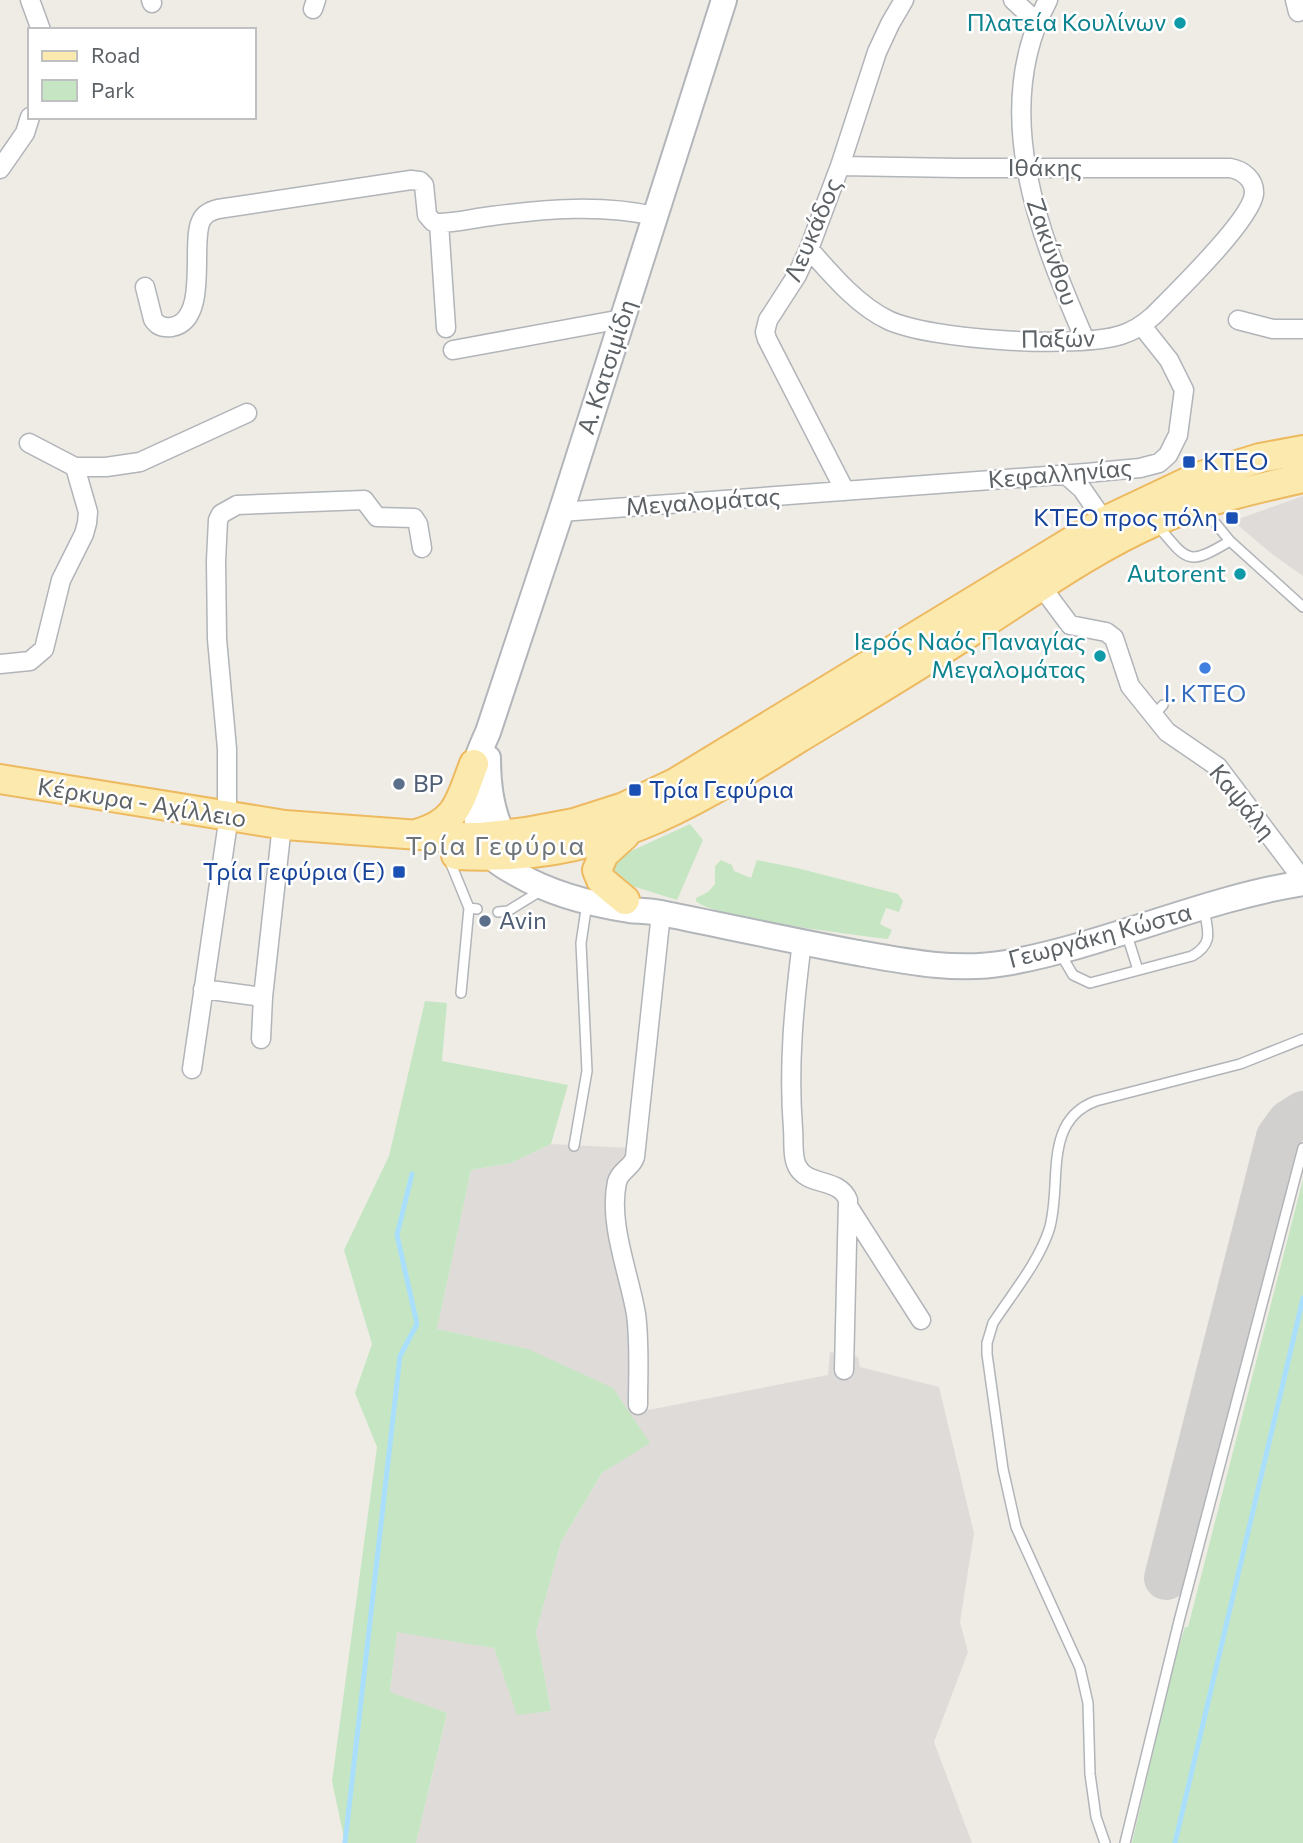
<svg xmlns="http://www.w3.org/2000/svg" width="1303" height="1843" viewBox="0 0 1303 1843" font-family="Commissioner,sans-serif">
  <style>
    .industrial { fill: #dedbd8 }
    .green { fill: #c6e6c3 }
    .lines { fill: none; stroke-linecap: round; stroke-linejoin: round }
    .stream { stroke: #a9dffc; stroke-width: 5 }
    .taxiway { stroke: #d2d0ce; stroke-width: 44 }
    .lane-casing { stroke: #b1b4b8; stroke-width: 12 }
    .street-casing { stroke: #b1b4b8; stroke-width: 21 }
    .secondary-casing { stroke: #b2b6ba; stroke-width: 28 }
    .primary-casing { stroke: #edba61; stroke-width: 32 }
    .lane { stroke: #fff; stroke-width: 9 }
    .street { stroke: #fff; stroke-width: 18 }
    .secondary { stroke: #fff; stroke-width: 24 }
    .primary { stroke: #fce9ae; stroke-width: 28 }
    .culture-dot { fill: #0f9aa8; stroke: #fff; stroke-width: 2.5 }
    .transit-dot { fill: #1a4fb4; stroke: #fff; stroke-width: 2.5 }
    .shop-dot { fill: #3f7fe0; stroke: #fff; stroke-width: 2.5 }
    .service-dot { fill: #5c6f8a; stroke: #fff; stroke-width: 2.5 }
    .labels { text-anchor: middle; stroke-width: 5; stroke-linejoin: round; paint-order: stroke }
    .culture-label { font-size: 24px; fill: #0d838f; stroke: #fff; text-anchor: end }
    .street-label { font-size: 24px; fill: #5d6266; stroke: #fff }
    .transit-label { font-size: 24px; fill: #164399; stroke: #fff; text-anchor: start }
    .shop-label { font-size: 24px; fill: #366cbe; stroke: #fff }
    .service-label { font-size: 24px; fill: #4e5e75; stroke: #fff; text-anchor: start }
    .neighbourhood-label { font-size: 26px; letter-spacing: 2px; fill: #6e7478; stroke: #fff }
  </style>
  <rect width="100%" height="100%" fill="#efece6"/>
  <path class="industrial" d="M1303 496V576L1272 554 1233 521Z
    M551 1144 630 1148 629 1159 617 1170 632 1318 633 1391 648 1410 828 1375 830 1352 858 1357 860 1367 939 1387 974 1533 960 1622 968 1652 934 1742 972 1843H416L447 1714 390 1692 397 1631 494 1648 517 1714 551 1711 536 1632 561 1542 602 1473 649 1443 528 1349 437 1329 471 1170 511 1163Z"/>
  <path class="green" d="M690 824 703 840 677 900 629 885 609 872 618 857Z
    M721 860 732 865 734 871 751 878 757 860 797 868 898 894 903 901 899 912 886 908 880 924 892 930 888 939C856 935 712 918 696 901V898L708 892 715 884V866Z
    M425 1001 447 1003 442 1061 568 1085 551 1144 511 1163 471 1170 437 1329 528 1349 613 1388 650 1443 602 1473 561 1542 536 1632 551 1711 517 1715 494 1648 397 1632 390 1692 447 1713 416 1843H345L332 1781 377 1447 355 1393 372 1344 344 1250 389 1156Z
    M1303 1179V1843H1132L1173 1665 1185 1627H1188Z"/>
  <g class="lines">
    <path class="stream" d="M345 1843 400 1356 417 1324 397 1235 412 1174
      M1175 1843 1303 1298"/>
    <path class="taxiway" d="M1166 1578 1278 1137 1289 1122 1303 1113"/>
    <defs>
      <path id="lane" d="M1202 507 1230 541 1303 607
        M1158 526C1188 562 1188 566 1230 541
        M1153 716 1163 705
        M449 859 469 908 477 909
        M498 912 508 911 542 890
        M1126 932 1138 970
        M1060 953 1073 975 1090 983 1192 956C1215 943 1207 930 1204 908
        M461 993 469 908
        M574 1146 587 1071 581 943 587 903
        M1105 1843 1096 1817 1090 1774 1088 1703 1080 1668 1016 1527 1003 1469 987 1354V1343L993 1323C1012 1294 1038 1263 1049 1230 1063 1186 1041 1121 1096 1101L1240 1064 1303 1039
        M1125 1843 1179 1621 1303 1148"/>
      <path id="street" d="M30 0 41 30
        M151 0 152 3
        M1013 0 1038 23
        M1048 0C989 111 1039 234 1085 340
        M1295 0 1298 12
        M313 9 316 0
        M0 169 25 133 30 117
        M439 223 446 328
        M809 249C832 275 857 305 888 320 930 340 1077 349 1121 335 1134 331 1143 325 1153 316 1174 295 1251 220 1254 194 1255 179 1242 170 1230 168H958L840 166
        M145 287 153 319C157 326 164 328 172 327 210 320 190 243 201 221 204 214 210 211 218 209L411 180 420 181 424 185 427 215 433 222 438 223C456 223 474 218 492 216 545 209 601 204 654 216
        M1238 320 1273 329H1303
        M453 350 622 319
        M75 467H106L140 462 247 413
        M1065 474 1082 489 1109 528
        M845 491 767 339 765 332 768 320 797 275 809 249 840 166 877 52 890 24 904 0
        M561 512 1086 473 1140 468 1159 463 1168 455 1178 435 1184 390 1169 360 1142 326
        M1041 586 1070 625 1106 632 1114 638 1130 686 1167 732 1218 767 1303 880
        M0 664 30 661 44 649 61 580 84 534 87 523 88 512 75 467 29 443
        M802 942C794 1005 788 1065 793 1129 794 1140 792 1156 797 1166 807 1187 839 1177 848 1200L844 1370
        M203 989 263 997
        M261 1039 263 997 282 825
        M192 1069 227 829V749L217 639 216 561 218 520 221 514 237 505 364 500 377 517 414 518 418 524 422 548
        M848 1206 921 1320
        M638 1405C638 1375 640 1344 636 1314 629 1273 608 1223 617 1182 620 1170 632 1168 635 1157L661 913"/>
      <path id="secondary" d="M724 0 561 512 488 732C471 770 471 774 476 815 478 829 481 844 490 855 497 863 508 869 517 874 551 894 590 904 629 910 639 911 650 911 661 913 725 926 789 940 853 952 903 961 955 972 1006 963 1107 945 1202 899 1303 883
        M488 758C488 788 493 825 513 849"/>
      <path id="primary" d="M0 779 285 825 446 837H481L526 832 574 823 624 807 675 783 1105 521 1198 477 1260 458 1303 450
        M416 834C458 823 460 800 474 764
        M456 855C598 863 684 810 799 738 858 702 917 667 975 629 1033 592 1092 549 1156 521 1202 501 1254 489 1303 478
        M625 900 601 880 597 870 604 854 625 835"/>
    </defs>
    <use href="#lane" class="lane-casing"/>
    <use href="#street" class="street-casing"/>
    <use href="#secondary" class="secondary-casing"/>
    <use href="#primary" class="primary-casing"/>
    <use href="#lane" class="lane"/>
    <use href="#street" class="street"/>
    <use href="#secondary" class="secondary"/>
    <use href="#primary" class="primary"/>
  </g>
  <g class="culture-dot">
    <circle cx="1180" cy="23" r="7"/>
    <circle cx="1240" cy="574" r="7"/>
    <circle cx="1100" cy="656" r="7"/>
  </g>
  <g class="transit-dot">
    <rect x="1182" y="455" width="14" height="14" rx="3.5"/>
    <rect x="1225" y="511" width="14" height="14" rx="3.5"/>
    <rect x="628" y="783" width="14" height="14" rx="3.5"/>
    <rect x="392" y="865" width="14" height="14" rx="3.5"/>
  </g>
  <circle class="shop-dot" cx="1205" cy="668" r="7"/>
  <g class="service-dot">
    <circle cx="399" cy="784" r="7"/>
    <circle cx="485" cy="921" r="7"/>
  </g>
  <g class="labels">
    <g class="culture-label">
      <text x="1166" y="31">Πλατεία Κουλίνων</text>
      <text x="1226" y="582">Autorent</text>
      <text x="1086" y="650">Ιερός Ναός Παναγίας<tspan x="1086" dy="28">Μεγαλομάτας</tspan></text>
    </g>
    <g class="street-label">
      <text x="1045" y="176">Ιθάκης</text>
      <text transform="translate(813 230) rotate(-67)" y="8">Λευκάδος</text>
      <text transform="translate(1052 252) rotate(71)" y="8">Ζακύνθου</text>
      <text transform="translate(1058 339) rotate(-1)" y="8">Παξών</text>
      <text transform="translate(607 367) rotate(-72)" y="8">Α. Κατσιμίδη</text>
      <text transform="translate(1060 474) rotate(-5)" y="8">Κεφαλληνίας</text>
      <text transform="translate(703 502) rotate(-4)" y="8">Μεγαλομάτας</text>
      <text transform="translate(1242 802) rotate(51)" y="8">Καψάλη</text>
      <text transform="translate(142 803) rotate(9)" y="8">Κέρκυρα - Αχίλλειο</text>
      <text transform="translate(1100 936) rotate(-15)" y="8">Γεωργάκη Κώστα</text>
    </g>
    <g class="transit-label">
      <text x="1203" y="470">ΚΤΕΟ</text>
      <text x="1218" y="526" text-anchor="end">ΚΤΕΟ προς πόλη</text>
      <text x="649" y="798">Τρία Γεφύρια</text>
      <text x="385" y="880" text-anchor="end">Τρία Γεφύρια (E)</text>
    </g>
    <g class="shop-label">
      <text x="1205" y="702">Ι. ΚΤΕΟ</text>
    </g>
    <g class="service-label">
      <text x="413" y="792">BP</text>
      <text x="499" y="929">Avin</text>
    </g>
    <g class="neighbourhood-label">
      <text x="496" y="855">Τρία Γεφύρια</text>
    </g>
  </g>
  <rect x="28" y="28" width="228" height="91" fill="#ffffff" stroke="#bec0c2" stroke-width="2"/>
  <rect x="42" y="51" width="35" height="10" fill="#fce9ae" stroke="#bec0c2" stroke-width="2"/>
  <text x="91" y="63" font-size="21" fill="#5d6266">Road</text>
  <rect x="42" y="80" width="35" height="21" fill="#c6e6c3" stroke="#bec0c2" stroke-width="2"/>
  <text x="91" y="98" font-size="21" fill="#5d6266">Park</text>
</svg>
